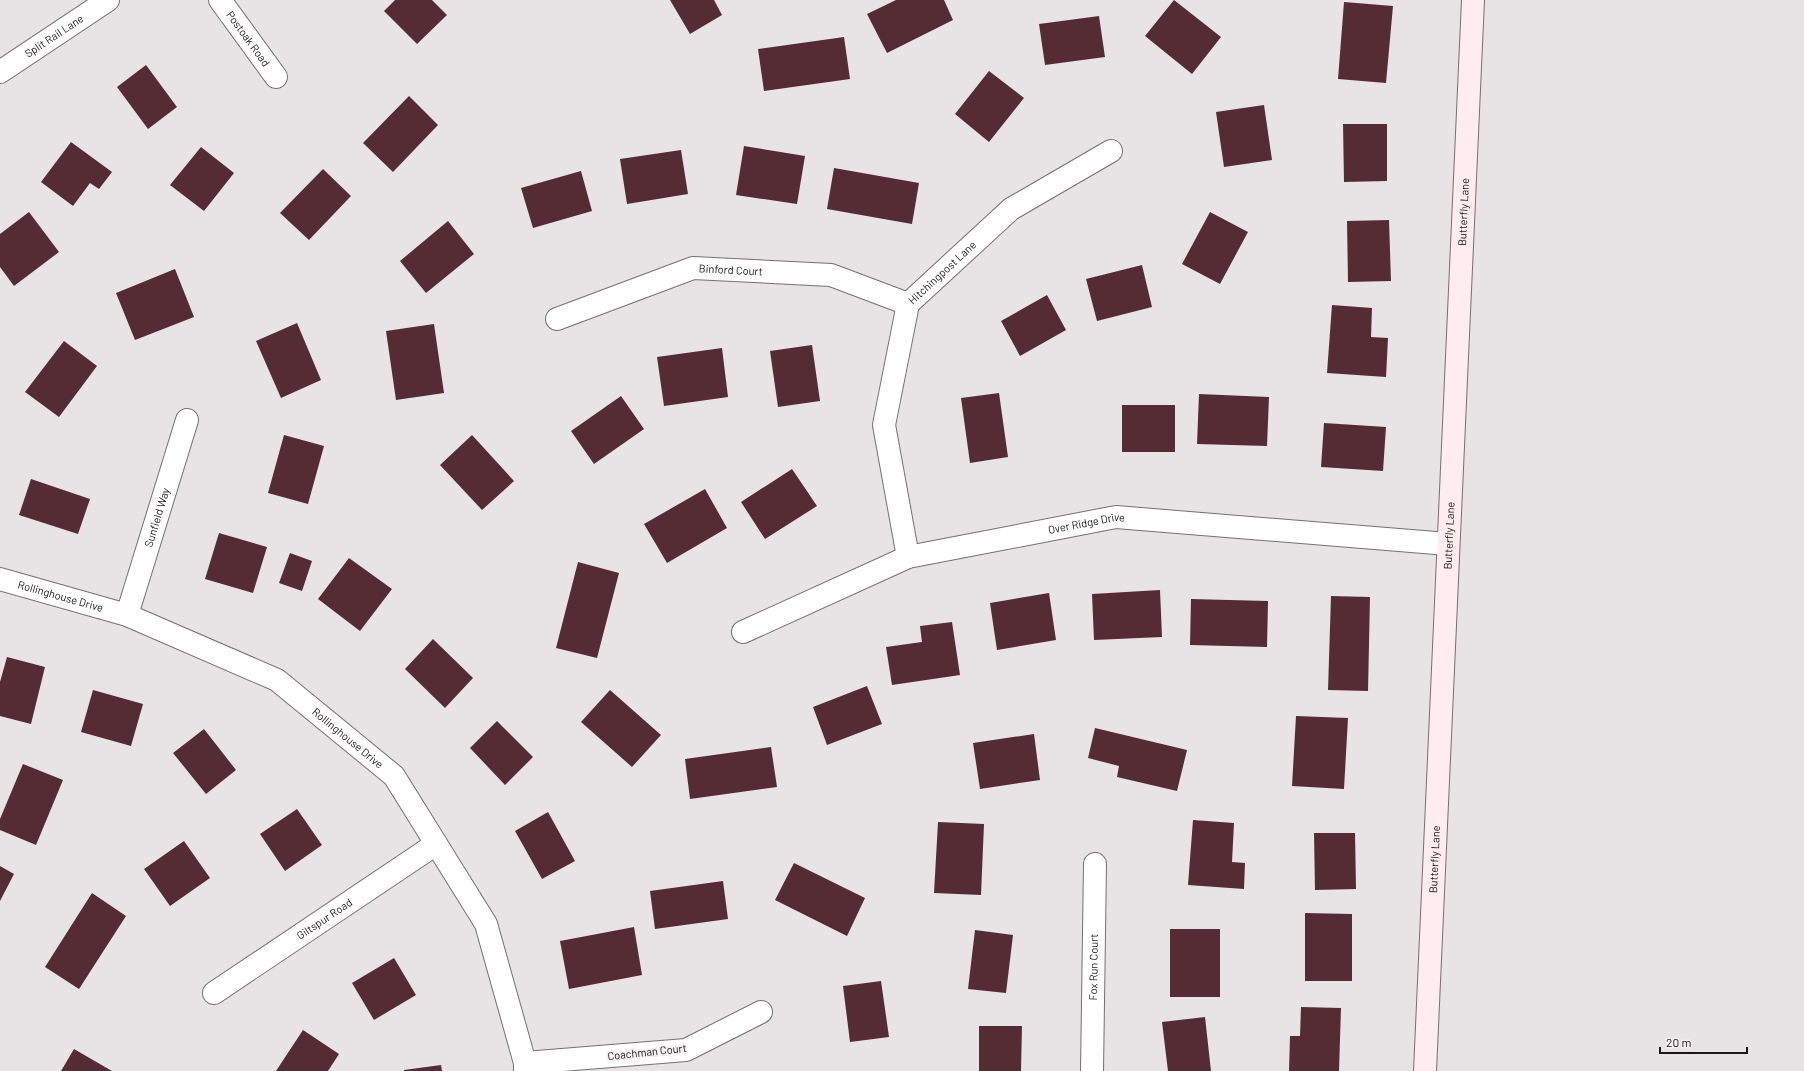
<svg xmlns="http://www.w3.org/2000/svg" width="1804" height="1071" viewBox="0 0 1804 1071" font-family="Barlow,sans-serif">
  <style>
    .building { fill: #562c34 }
    .lines { fill: none; stroke-linecap: round; stroke-linejoin: round }
    .street-casing { stroke: #757070; stroke-width: 24 }
    .secondary-casing { stroke: #757070; stroke-width: 24 }
    .street { stroke: #fff; stroke-width: 22 }
    .secondary { stroke: #feecee; stroke-width: 22 }
    .labels { text-anchor: middle; stroke-width: 4; stroke-linejoin: round; paint-order: stroke }
    .street-label { font-size: 11px; fill: #191717; stroke: #f6f0f1 }
  </style>
  <rect width="100%" height="100%" fill="#e8e3e4"/>
  <path class="building" d="M395 0H432L447 15 417 44 384 11Z
    M670 0H714L722 15 690 34Z
    M896 0H944L953 20 887 53 867 14Z
    M1174 0 1221 37 1192 74 1145 36Z
    M1344 2 1393 6 1386 83 1338 79Z
    M1099 16 1105 57 1045 65 1039 24Z
    M844 37 850 79 764 91 758 49Z
    M146 65 177 107 148 129 117 87Z
    M989 71 1024 98 989 142 955 114Z
    M409 96 438 125 393 172 363 143Z
    M1264 105 1272 160 1224 167 1216 112Z
    M1343 124H1387V181L1344 182Z
    M71 142 112 172 99 189 90 183 73 206 41 182Z
    M744 146 805 156 797 204 736 195Z
    M201 147 234 173 204 211 170 185Z
    M681 150 688 194 627 204 620 159Z
    M834 168 919 183 912 224 827 209Z
    M323 169 351 196 309 240 280 213Z
    M581 171 592 211 533 228 521 188Z
    M29 212 59 252 14 286 0 267V234Z
    M1210 212 1248 232 1220 284 1182 264Z
    M1389 220 1391 281 1348 282 1347 221Z
    M448 221 474 254 426 293 400 261Z
    M1142 265 1152 307 1097 321 1086 279Z
    M175 269 194 317 135 340 116 293Z
    M1047 295 1066 330 1020 356 1001 321Z
    M1332 305 1372 308 1371 337 1388 338 1386 377 1327 373Z
    M297 323 321 380 281 398 256 341Z
    M434 324 444 393 396 400 386 331Z
    M64 341 97 366 59 417 25 392Z
    M812 345 820 401 778 407 770 351Z
    M722 348 728 397 664 406 657 357Z
    M999 393 1008 457 970 463 961 398Z
    M1199 394 1269 397 1267 446 1197 444Z
    M621 396 644 429 594 464 571 431Z
    M1122 405H1175V452H1122Z
    M1324 423 1386 427 1383 471 1321 467Z
    M284 435 324 446 308 504 268 493Z
    M472 435 514 481 482 510 440 465Z
    M792 469 817 506 765 539 741 502Z
    M31 479 90 499 78 534 19 515Z
    M705 489 727 528 667 563 644 524Z
    M219 533 267 547 253 593 205 579Z
    M290 553 312 561 302 591 279 583Z
    M349 558 392 589 360 631 318 599Z
    M578 562 619 573 597 658 556 648Z
    M1160 590 1162 637 1094 640 1092 594Z
    M1049 593 1056 640 997 650 990 603Z
    M1331 596 1370 597 1368 691 1328 690Z
    M1191 599 1268 601 1267 647 1190 645Z
    M952 622 960 675 892 685 886 647 922 642 920 626Z
    M433 639 473 678 445 708 405 669Z
    M7 657 45 667 31 724 0 716V682Z
    M867 686 882 724 827 745 813 707Z
    M93 690 143 704 131 746 81 732Z
    M610 690 661 735 632 767 581 722Z
    M1296 716 1348 718 1344 789 1292 786Z
    M497 721 533 757 505 785 470 748Z
    M1095 728 1187 750 1177 791 1117 777 1119 766 1088 758Z
    M204 729 236 770 206 794 173 753Z
    M1034 734 1040 780 980 789 973 743Z
    M771 747 777 787 690 799 685 759Z
    M23 764 63 780 36 845 0 830V819Z
    M297 809 322 845 285 871 260 834Z
    M548 812 575 861 542 879 515 831Z
    M1193 820 1234 823 1232 862 1245 863 1244 889 1188 885Z
    M938 822 984 824 981 895 934 893Z
    M1314 833H1355L1356 889 1315 890Z
    M184 841 210 878 170 906 144 869Z
    M794 863 865 898 847 936 775 900Z
    M0 866 14 874 0 901Z
    M723 881 728 919 655 929 650 891Z
    M92 893 126 916 79 989 45 967Z
    M1305 913 1352 914V981H1305Z
    M634 927 642 975 569 989 560 941Z
    M1170 929H1220V997H1170Z
    M975 930 1013 935 1006 993 968 989Z
    M394 958 416 995 374 1020 352 983Z
    M881 981 889 1037 850 1042 843 986Z
    M1301 1007 1341 1008 1339 1071H1289L1290 1036H1300Z
    M1205 1017 1211 1071H1168L1162 1022Z
    M979 1026H1022L1021 1071H979Z
    M303 1030 339 1054 328 1071H276Z
    M74 1049 112 1071H61Z
    M441 1065 442 1071H404V1070Z"/>
  <g class="lines">
    <defs>
      <g id="street">
        <path id="s1" d="M220 0 276 77"/>
        <path id="s2" d="M0 72 108 0"/>
        <path id="s3" d="M557 319 693 268 831 275 908 304"/>
        <path id="s4" d="M908 557 884 425 908 304 1011 209 1111 151"/>
        <path id="s5" d="M0 579 127 615 277 680 394 776 486 924 525 1063V1071"/>
        <path id="s6" d="M127 615 187 420"/>
        <path id="s7" d="M743 632 908 557 1116 517 1448 544"/>
        <path id="s8" d="M214 993 436 844"/>
        <path d="M525 1063 686 1050 761 1012"/>
        <path id="s9" d="M1092 1071 1095 864"/>
      </g>
      <g id="secondary">
        <path id="s10" d="M1425 1071 1473 0"/>
      </g>
    </defs>
    <use href="#street" class="street-casing"/>
    <use href="#secondary" class="secondary-casing"/>
    <use href="#street" class="street"/>
    <use href="#secondary" class="secondary"/>
  </g>
  <g class="labels">
    <g class="street-label">
      <text dy="4" stroke="none"><textPath href="#s2" startOffset="65">Split Rail Lane</textPath></text>
      <text dy="4" stroke="none"><textPath href="#s1" startOffset="48">Postoak Road</textPath></text>
      <text dy="4" stroke="none"><textPath href="#s10" startOffset="860">Butterfly Lane</textPath></text>
      <text dy="4" stroke="none"><textPath href="#s3" startOffset="183">Binford Court</textPath></text>
      <text dy="4" stroke="none"><textPath href="#s4" startOffset="304">Hitchingpost Lane</textPath></text>
      <text dy="4" stroke="none"><textPath href="#s6" startOffset="102">Sunfield Way</textPath></text>
      <text dy="4" stroke="none"><textPath href="#s7" startOffset="363">Over Ridge Drive</textPath></text>
      <text dy="4" stroke="none"><textPath href="#s10" startOffset="536">Butterfly Lane</textPath></text>
      <text dy="4" stroke="none"><textPath href="#s5" startOffset="63">Rollinghouse Drive</textPath></text>
      <text dy="4" stroke="none"><textPath href="#s5" startOffset="387">Rollinghouse Drive</textPath></text>
      <text dy="4" stroke="none"><textPath href="#s10" startOffset="212">Butterfly Lane</textPath></text>
      <text dy="4" stroke="none"><textPath href="#s8" startOffset="133">Giltspur Road</textPath></text>
      <text dy="4" stroke="none"><textPath href="#s9" startOffset="104">Fox Run Court</textPath></text>
      <text transform="translate(647 1052) rotate(-6)" y="4">Coachman Court</text>
    </g>
  </g>
  <path d="M1660 1047v6h87v-6" fill="none" stroke="#191717" stroke-width="2"/>
  <text x="1666" y="1047" font-size="12" fill="#191717" stroke="#f6f0f1" stroke-width="3" paint-order="stroke">20 m</text>
</svg>
